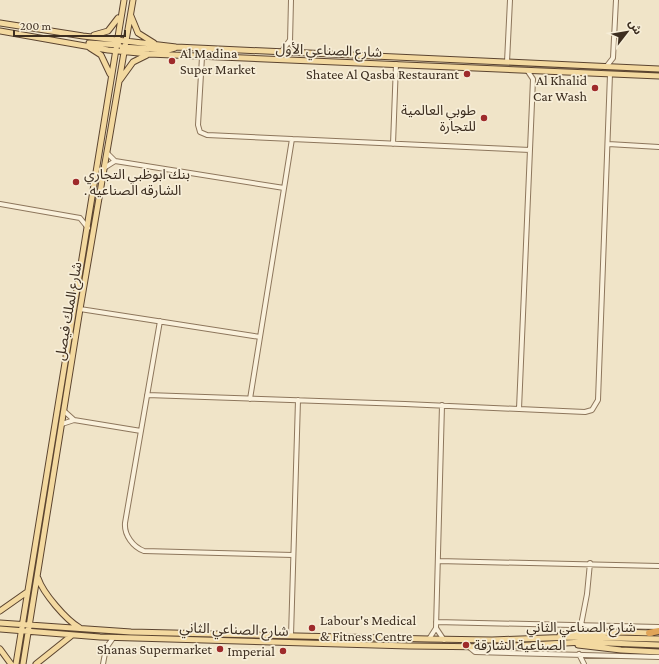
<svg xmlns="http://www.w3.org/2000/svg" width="659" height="664" viewBox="0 0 659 664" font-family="'Crimson Pro','Noto Sans Arabic',serif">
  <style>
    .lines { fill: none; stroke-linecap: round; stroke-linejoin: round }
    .minor-casing { stroke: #8d765c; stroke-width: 6 }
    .major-casing { stroke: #5b4430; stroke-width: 7 }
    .highway-casing { stroke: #5b4430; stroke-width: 8 }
    .minor { stroke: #faf1dc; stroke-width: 4 }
    .major { stroke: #f3d9a0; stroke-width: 5 }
    .highway { stroke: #e0a458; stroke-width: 6 }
    .poi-dot { fill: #9e2a2b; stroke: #f7eed8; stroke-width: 1.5 }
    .labels { text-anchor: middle; stroke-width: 3.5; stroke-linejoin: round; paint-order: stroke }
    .street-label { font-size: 14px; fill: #3d2e20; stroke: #f7eed8 }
    .poi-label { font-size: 14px; fill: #3d2e20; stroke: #f7eed8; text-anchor: end }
  </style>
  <rect width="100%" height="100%" fill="#f0e4c8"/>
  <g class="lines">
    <defs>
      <path id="minor" d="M291 0 290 42 296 52
        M282 51 290 40
        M202 57 198 125 200 132 207 135 530 150
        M507 62 510 0
        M606 67 613 58 616 0
        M393 144 396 64
        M608 144 659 147
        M107 153 115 161 284 188
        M104 168 115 161
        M0 204 80 218 88 228
        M80 309 260 337
        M160 321 125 523C124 535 133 547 144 551L293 555
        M147 395 405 404 585 412 592 410 598 400 610 74
        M250 399 292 139
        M519 409 533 79 527 70
        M64 411 74 420
        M62 424 74 420 141 431
        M438 561 659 566
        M436 622 659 627
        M581 625 587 594 590 563
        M436 628 444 640
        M291 636 298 400
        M429 639 436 628 442 405
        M469 647 475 652 659 657
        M579 654 584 664
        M103 664 106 648 113 638"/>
      <path id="major" d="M131 16 138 33 154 43
        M0 23 83 36 176 47 659 69
        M0 31 108 50 149 54 659 76
        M94 35 108 31 118 18
        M89 43 119 45
        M122 47 168 50 175 48
        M90 48 101 55 110 74
        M120 80 133 62 147 55
        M38 578C43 593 66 620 80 628
        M0 611 27 592
        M0 623 131 632 429 639 492 640 573 637 659 639
        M0 629 100 637 409 646 494 647 583 642 659 645
        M560 635 619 632 652 633
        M578 645 621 650 659 652
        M0 649 11 664
        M16 664 124 0
        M23 664 80 309 133 0
        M36 664 71 636"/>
      <path id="highway" d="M649 633 659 631"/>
    </defs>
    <use href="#minor" class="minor-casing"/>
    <use href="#major" class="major-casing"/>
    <use href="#highway" class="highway-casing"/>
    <use href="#minor" class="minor"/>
    <use href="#major" class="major"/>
    <use href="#highway" class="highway"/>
  </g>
  <g class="poi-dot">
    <circle cx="172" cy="61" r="4"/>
    <circle cx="467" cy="74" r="4"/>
    <circle cx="595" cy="88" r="4"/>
    <circle cx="484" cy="118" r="4"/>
    <circle cx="76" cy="182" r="4"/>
    <circle cx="312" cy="628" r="4"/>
    <circle cx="466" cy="645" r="4"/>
    <circle cx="220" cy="649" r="4"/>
    <circle cx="283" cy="651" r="4"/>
  </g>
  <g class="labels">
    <g class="street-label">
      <text transform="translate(329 50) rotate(2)" y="5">شارع الصناعي الأول</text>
      <text transform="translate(68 311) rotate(-80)" y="5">شارع الملك فيصل</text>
      <text x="581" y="632">شارع الصناعي الثاني</text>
      <text transform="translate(234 629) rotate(2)" y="5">شارع الصناعي الثاني</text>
    </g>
    <g class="poi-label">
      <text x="180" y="58" text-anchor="start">Al Madina<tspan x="180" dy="16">Super Market</tspan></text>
      <text x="459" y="79">Shatee Al Qasba Restaurant</text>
      <text x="587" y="85">Al Khalid<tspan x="587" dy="16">Car Wash</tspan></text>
      <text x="476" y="115">طوبي العالمية<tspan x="476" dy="16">للتجارة</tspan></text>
      <text x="84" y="179" text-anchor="start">بنك ابوظبي التجاري<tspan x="84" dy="16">. الشارقه الصناعيه</tspan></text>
      <text x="320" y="625" text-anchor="start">Labour's Medical<tspan x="320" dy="16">&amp; Fitness Centre</tspan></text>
      <text x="474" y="650" text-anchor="start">الصناعية الشارقة</text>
      <text x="212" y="654">Shanas Supermarket</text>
      <text x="275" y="656">Imperial</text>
    </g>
  </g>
  <g transform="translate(627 32) rotate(59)" stroke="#f7eed8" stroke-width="3" paint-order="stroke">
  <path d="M0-3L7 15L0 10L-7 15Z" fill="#3d2e20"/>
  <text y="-6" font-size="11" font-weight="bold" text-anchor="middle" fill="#3d2e20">ش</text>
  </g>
  <path d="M14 30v6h111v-6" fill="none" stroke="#3d2e20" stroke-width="2"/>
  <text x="20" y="30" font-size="12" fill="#3d2e20" stroke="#f7eed8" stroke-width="3" paint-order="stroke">200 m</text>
</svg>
